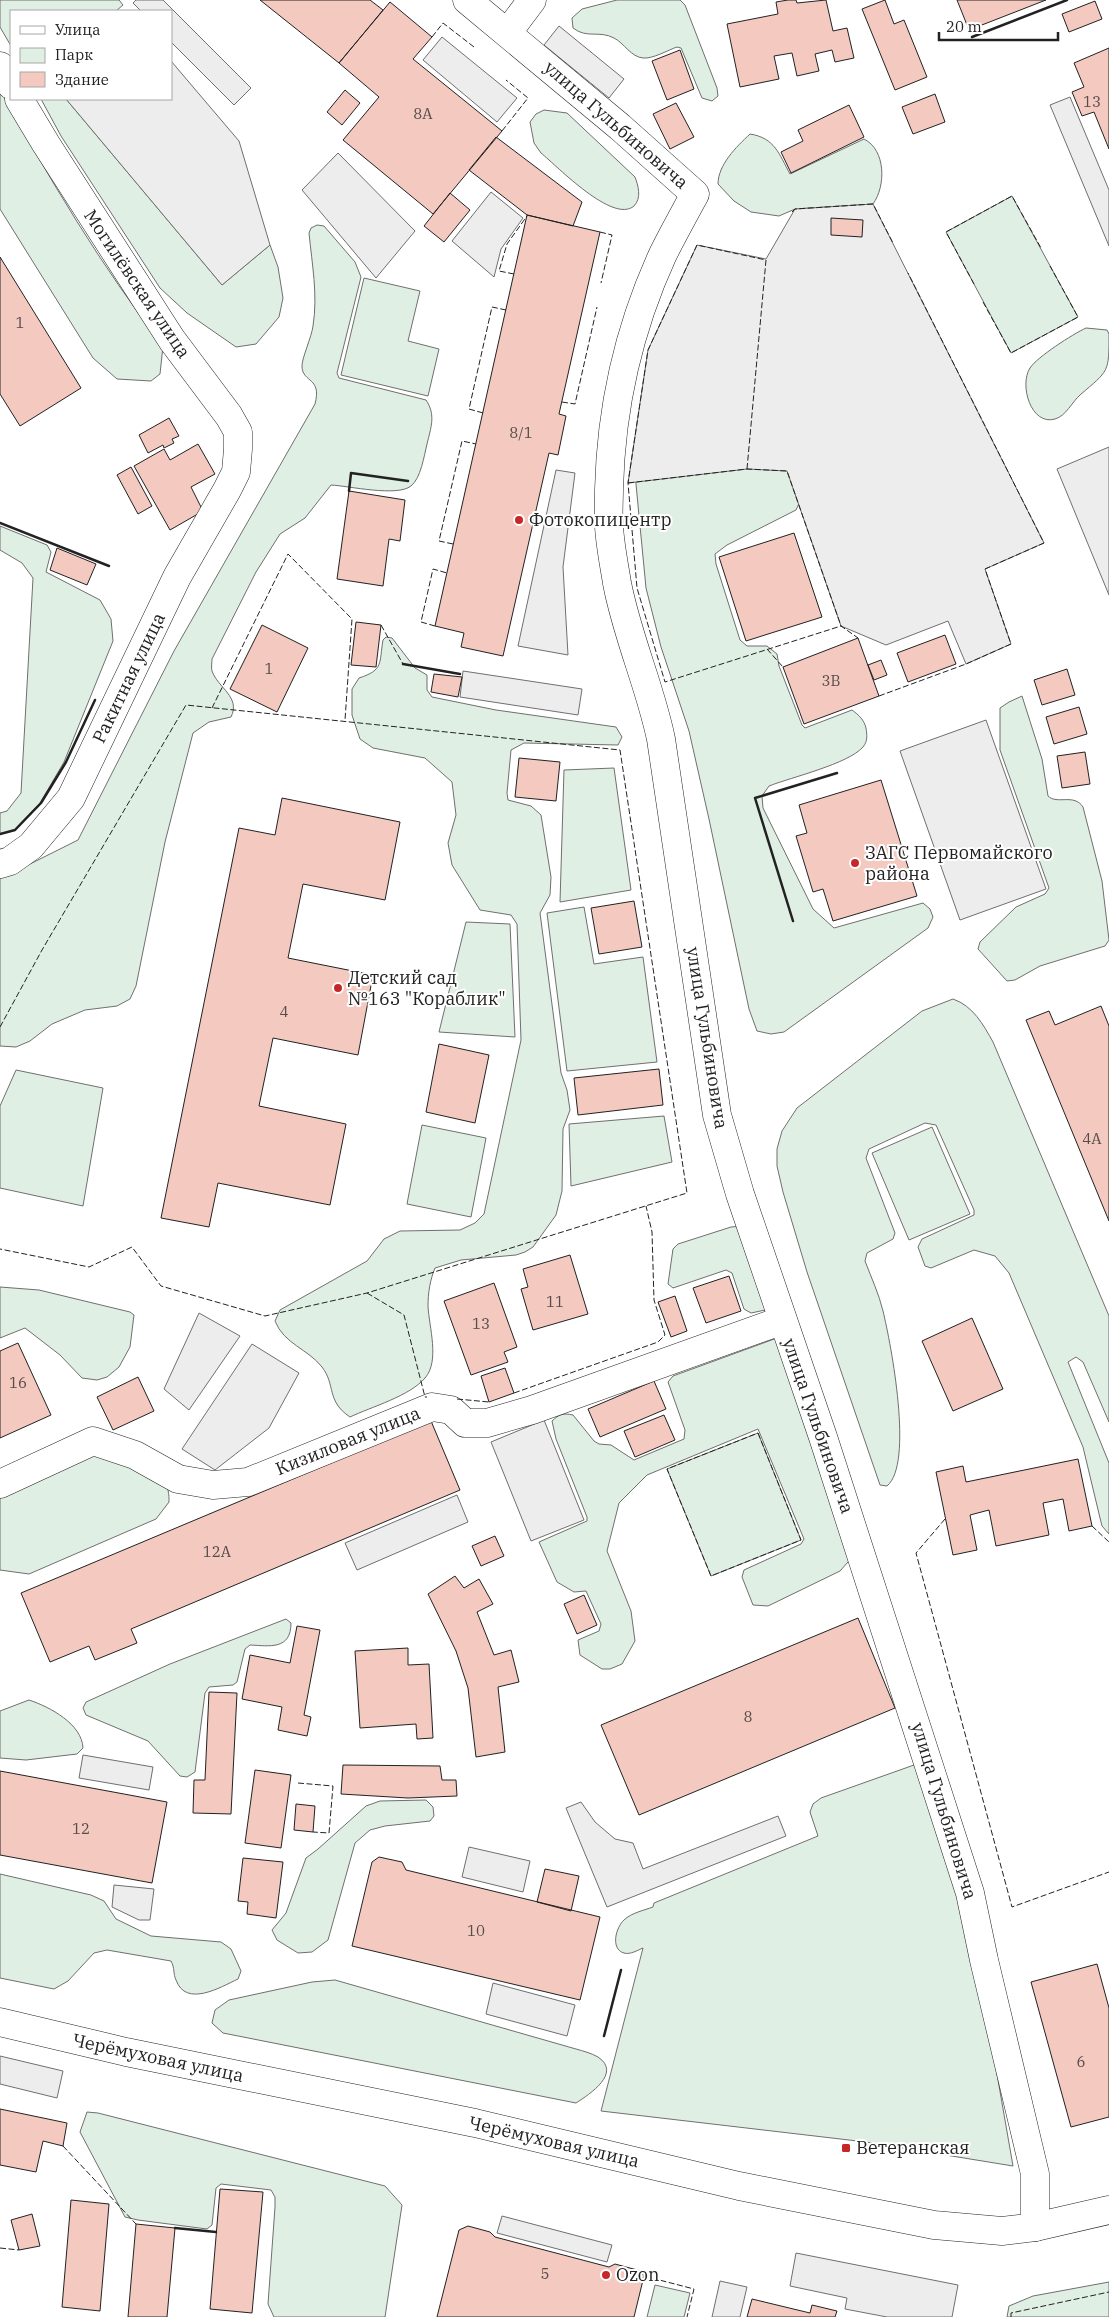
<svg xmlns="http://www.w3.org/2000/svg" width="1109" height="2317" viewBox="0 0 1109 2317" font-family="'IBM Plex Serif',serif">
  <style>
    .green { fill: #e0efe3; stroke: #6f6f6f }
    .parking { fill: #ededed; stroke: #6f6f6f }
    .building { fill: #f3c9c0; stroke: #222 }
    .lines { fill: none; stroke-linecap: round; stroke-linejoin: round }
    .street-casing { stroke: #222; stroke-width: 29 }
    .secondary-casing { stroke: #222; stroke-width: 29 }
    .street { stroke: #fff; stroke-width: 28 }
    .secondary { stroke: #fff; stroke-width: 28 }
    .fence { stroke: #222; stroke-width: 1; stroke-dasharray: 6 2.5; stroke-linecap: butt }
    .wall { stroke: #222; stroke-width: 2.5 }
    .poi-dot { fill: #c62828; stroke: #fff; stroke-width: 2 }
    .labels { text-anchor: middle; stroke-width: 4; stroke-linejoin: round; paint-order: stroke }
    .number-label { font-size: 15px; fill: #564c4a }
    .street-label { font-size: 18px; fill: #222; stroke: #fff }
    .poi-label { font-size: 18px; fill: #222; stroke: #fff; text-anchor: start }
  </style>
  <rect width="100%" height="100%" fill="#fff"/>
  <path class="green" d="M0 0H119L123 5 116 11H11V46L0 27Z
    M617 0H680L685 5 717 88 718 96 712 101 702 98 681 48 677 47C668 50 653 59 643 58 631 57 624 43 614 38 599 30 587 39 573 28L572 18 582 9Z
    M0 90C49 178 101 266 163 346L160 374 151 381 117 379 93 358 0 209Z
    M41 99H66L222 285 270 245 278 267 283 298 279 317 256 344 236 347 187 313 160 288 61 136Z
    M544 110 567 113 635 177C638 185 642 198 634 206 613 224 558 167 541 153L534 143 530 122 536 114Z
    M750 134C775 138 779 154 790 174L864 139C886 150 886 186 873 204L795 209 779 216 751 212 734 201 718 184C718 165 736 147 750 134Z
    M1012 196 1078 317 1011 353 946 232Z
    M317 225 324 226 355 262 361 277 337 373 339 378 426 400C436 415 431 427 427 444 424 456 421 478 411 486 397 497 349 486 331 485L305 518 280 534 256 572 212 659C212 662 211 668 212 671 218 688 241 697 231 717L209 722 193 733 165 842 136 986 130 999 117 1006 85 1010 52 1024 30 1041 16 1047 0 1046V875L26 866 78 840 174 651 315 404C322 377 303 383 302 367 301 360 312 336 313 326 318 295 312 264 309 233L311 228Z
    M364 278 420 291 408 341 439 349 428 396 341 375Z
    M1086 328 1107 330 1109 334C1109 373 1109 370 1080 395 1072 402 1066 416 1055 419 1031 426 1019 385 1030 368 1037 357 1073 334 1086 328Z
    M796 447 802 497 796 510 727 545 715 554 716 564 740 640 747 646H767L777 654 779 666 802 725 805 728 852 710C859 715 864 720 866 728 867 735 868 741 863 747 848 764 792 777 769 786L762 796 763 808 813 909 834 928 923 903 930 909 933 917 928 928 784 1032 771 1034 757 1031 749 1009 709 819 689 731 661 647 646 588 635 474Z
    M0 526 47 545 51 552 46 572 100 600 111 619 113 641 64 762 40 803 13 831 0 834V813L7 811 21 793 33 578 22 563 0 550Z
    M386 637 392 638 415 668 427 675V690L432 697 496 710 616 727 622 737 618 745 524 743 511 750 507 793 508 800 531 806 541 815 551 877 550 895 540 913 561 1073 567 1090 570 1110 563 1129 562 1191 556 1215 533 1247 525 1252 516 1255 461 1260 435 1268C430 1280 428 1293 428 1306 429 1327 440 1361 425 1378 410 1396 371 1407 350 1417 326 1401 336 1385 322 1367 308 1349 284 1344 275 1321L280 1310 367 1261 384 1239 400 1231 460 1230 475 1223 484 1214 521 1040 517 924 511 915 480 910 452 865 448 843 456 815 452 782 425 758 373 748 360 739 352 715V689L359 678C384 670 379 663 383 640Z
    M1022 696 1042 759 1048 796C1057 805 1074 793 1083 807L1102 881 1109 940 1105 946 1040 966 1015 980 1007 981 978 949 980 942 1016 907 1045 894 1049 888 1000 750V708L1009 702Z
    M614 768 631 890 560 902 564 770Z
    M584 907 594 964 643 957 657 1062 567 1071 547 913Z
    M466 922 510 924 515 1037 439 1032Z
    M953 999C973 1006 983 1024 993 1042L1109 1316V1422L1083 1362 1076 1357 1068 1362 1109 1463V1534L1102 1526 1100 1518 1083 1447 1009 1273 995 1256 974 1250 931 1268 925 1266 918 1247 922 1239 974 1215V1210L936 1125 925 1123 869 1149 866 1158 895 1233 893 1239 867 1253 865 1261C871 1277 879 1294 883 1311 891 1344 914 1464 887 1486L880 1485 807 1272 783 1192 777 1166V1149L782 1131 797 1108 922 1011Z
    M16 1070 103 1088 83 1206 0 1188V1106Z
    M664 1116 672 1162 571 1186 569 1124Z
    M422 1125 486 1138 471 1217 407 1204Z
    M932 1127 970 1214 909 1240 872 1153Z
    M743 1226 770 1309 751 1313 744 1309 732 1273 726 1270 673 1288 668 1284 673 1249 678 1244 731 1227Z
    M0 1287 39 1290 130 1312 134 1315 130 1347 119 1367 107 1377 97 1380 82 1378 60 1355 25 1328 0 1338Z
    M777 1338 855 1554 840 1571 768 1606 753 1605 742 1577 744 1570 801 1544 804 1539 758 1429 647 1475 619 1503 607 1551 631 1611 635 1641 622 1664 610 1669H602L580 1655 578 1640 599 1631 601 1624 586 1591 574 1592 557 1582 539 1542 587 1521V1517L556 1439 552 1421C559 1414 564 1413 573 1415L594 1441 599 1444 611 1445 634 1460 684 1439 685 1430 668 1382 673 1376Z
    M758 1433 801 1540 711 1576 667 1469Z
    M92 1455C109 1458 149 1470 162 1481 169 1486 169 1495 169 1502L156 1519 29 1574 0 1570V1498Z
    M286 1619 291 1623C291 1650 270 1646 250 1645L245 1649 237 1682 233 1685 209 1687 205 1693 195 1772 187 1777 180 1776 148 1741 86 1715 83 1708 86 1702 170 1664Z
    M29 1700C50 1707 82 1724 83 1748L77 1754 26 1760 0 1758V1711Z
    M914 1765 919 1766 967 1902 1013 2166 866 2142 601 2111 643 1948C638 1950 630 1955 624 1953 610 1949 616 1927 624 1920 631 1913 645 1910 653 1907L654 1903 818 1836 810 1812 813 1804 821 1798Z
    M426 1800 433 1807 434 1816 430 1821 385 1826 370 1830 355 1843 328 1940 312 1952 298 1953 277 1940 272 1930 286 1913 306 1858 318 1849 366 1806 380 1801Z
    M0 1874 91 1895 104 1901 116 1919 151 1936 221 1942 231 1949 241 1971 238 1979C221 1987 186 2008 176 1980 173 1974 175 1968 171 1961L107 1950 94 1953 68 1981 54 1989 0 1978Z
    M335 1980 576 2049C583 2051 591 2053 598 2057 622 2073 590 2094 576 2103L223 2033 212 2023 215 2010 229 2000 312 1982Z
    M87 2112 98 2113 385 2186 402 2205 385 2317H274L268 2304 275 2207V2197L271 2190 221 2184 216 2188 212 2225 207 2229 138 2220 125 2217 80 2132Z
    M1109 2282V2317H1007L1009 2306 1033 2296Z
    M655 2285 690 2293 684 2317H647Z"/>
  <path class="parking" d="M136 0H163L251 88 234 105 171 42V11H141L133 3Z
    M559 26 624 79 609 98 544 45Z
    M442 37 517 98 497 122 423 60Z
    M171 61 239 141 270 245 222 285 66 99H171Z
    M1070 97 1109 190V246L1050 105Z
    M338 153 415 231 376 278 302 190Z
    M491 192 523 218 501 249 494 277 452 241Z
    M873 204 1044 543 985 569 1011 644 966 664 948 621 886 645 841 626 787 471 747 469 628 483 648 350 697 245 766 259 795 209Z
    M1109 447V595L1057 469Z
    M556 470 575 473 563 567 568 655 518 646Z
    M463 671 582 689 578 715 460 697Z
    M986 720 1046 889 960 920 900 751Z
    M199 1313 240 1336 189 1410 164 1389Z
    M252 1344 299 1373 269 1428 215 1470 182 1449Z
    M544 1420 584 1520 531 1541 491 1442Z
    M457 1495 468 1522 357 1570 345 1543Z
    M83 1755 153 1767 149 1790 79 1778Z
    M581 1802 595 1822 615 1839 633 1843 643 1869 778 1816 786 1836 607 1907 566 1808Z
    M469 1847 530 1861 523 1892 462 1877Z
    M114 1885 154 1889 150 1920H139L112 1907Z
    M493 1983 575 2005 567 2036 486 2014Z
    M0 2056 63 2071 57 2098 0 2084Z
    M502 2216 612 2245 607 2262 497 2233Z
    M796 2253 958 2285 952 2317H887L845 2309 847 2298 790 2286Z
    M720 2281 747 2287 740 2317H712Z"/>
  <path class="building" d="M260 0H370L383 10 339 63Z
    M788 0H796L797 3 826 0 833 31 847 28 854 58 835 62 832 50 815 54 819 71 797 76 792 53 774 56 779 79 740 87 727 24 778 14 776 2Z
    M885 0 894 24 904 20 927 77 895 90 862 9Z
    M957 0H1046L969 30Z
    M1095 1 1102 19 1069 32 1062 14Z
    M390 2 432 37 413 59 502 131 433 214 343 140 379 97 339 63Z
    M1109 48V149L1094 112 1082 116 1072 92 1084 87 1074 63Z
    M680 50 694 89 667 100 652 61Z
    M345 90 360 103 342 125 327 112Z
    M935 94 945 122 913 134 902 107Z
    M676 103 694 137 670 149 653 114Z
    M849 105 864 137 791 173 781 152 803 141 798 130Z
    M496 137 582 202 573 226 527 215 469 170Z
    M450 193 470 210 444 242 424 226Z
    M527 215 600 232 559 414 566 416 558 455 549 453 503 656 461 647 464 633 435 626Z
    M831 218 863 220 862 237 831 235Z
    M0 257 81 388 20 426 0 394Z
    M169 418 179 436 172 439 174 443 164 448 163 445 148 453 139 435Z
    M198 444 215 474 191 487 203 511 170 530 134 466 164 449 170 460Z
    M131 467 152 506 138 514 117 475Z
    M349 491 405 500 400 541 389 539 383 586 337 579Z
    M794 533 822 617 746 641 719 557Z
    M57 548 96 564 87 585 50 570Z
    M356 622 381 625 376 667 351 665Z
    M262 625 308 648 277 712 230 689Z
    M945 635 956 664 908 682 897 653Z
    M858 638 879 696 804 724 783 667Z
    M881 660 887 675 874 680 868 665Z
    M1067 669 1075 695 1042 705 1034 680Z
    M434 674 462 677 458 697 431 692Z
    M1079 707 1087 734 1054 744 1046 717Z
    M1085 752 1090 784 1062 788 1057 756Z
    M519 758 560 762 556 801 515 797Z
    M881 780 917 896 833 921 823 889 813 892 796 836 807 833 799 805Z
    M282 798 400 822 385 900 303 884 288 958 373 975 358 1055 273 1038 259 1106 346 1124 330 1205 218 1183 209 1227 161 1218 239 828 275 835Z
    M634 901 642 947 599 954 591 908Z
    M1101 1006 1109 1026V1221L1026 1020 1049 1011 1055 1025Z
    M439 1044 489 1055 475 1123 426 1112Z
    M659 1069 663 1105 578 1115 574 1078Z
    M570 1255 588 1314 533 1330 521 1289 528 1287 523 1269Z
    M729 1276 741 1311 706 1323 693 1288Z
    M494 1283 517 1347 504 1352 508 1362 471 1375 444 1301Z
    M675 1296 687 1331 671 1337 658 1302Z
    M972 1318 1003 1389 953 1411 922 1341Z
    M18 1343 51 1415 0 1438V1351Z
    M505 1368 514 1393 489 1402 481 1376Z
    M138 1377 154 1411 113 1430 97 1397Z
    M654 1381 666 1409 600 1437 588 1409Z
    M664 1415 675 1440 635 1457 624 1431Z
    M431 1421 460 1490 131 1629 137 1643 95 1660 89 1646 50 1662 21 1593Z
    M1078 1459 1092 1526 1069 1531 1063 1499 1043 1503 1049 1535 996 1546 989 1510 970 1515 977 1550 953 1555 936 1472 963 1466 966 1482Z
    M495 1536 504 1556 481 1566 472 1546Z
    M455 1576 464 1588 479 1579 493 1604 477 1612 494 1655 511 1650 519 1682 498 1687 505 1752 476 1757 468 1688 456 1651 428 1594Z
    M584 1595 597 1625 577 1634 564 1604Z
    M858 1618 895 1708 639 1815 601 1725Z
    M297 1626 320 1630 304 1715 311 1717 307 1736 278 1730 282 1707 242 1699 250 1655 290 1663Z
    M408 1648V1665L429 1664 433 1738 417 1739 416 1724 360 1728 355 1651Z
    M209 1692 237 1693 231 1814 193 1813 194 1780H205Z
    M343 1765 440 1766 442 1780H456L457 1796 408 1798 341 1794Z
    M255 1770 291 1775 281 1848 245 1843Z
    M0 1771 167 1802 152 1883 0 1855Z
    M296 1804 315 1806 313 1832 294 1830Z
    M379 1857 402 1862 406 1870 600 1917 580 2000 352 1946 372 1862Z
    M243 1858 283 1862 276 1918 247 1914 248 1902 238 1901Z
    M545 1869 579 1876 571 1911 537 1902Z
    M1097 1964 1109 2008V2117L1071 2127 1031 1982Z
    M0 2109 67 2123 63 2146 43 2141 36 2172 0 2165Z
    M220 2189 263 2192 252 2313 210 2309Z
    M71 2200 109 2204 100 2311 62 2307Z
    M32 2214 40 2246 19 2250 11 2220Z
    M136 2224 175 2228 167 2317H128Z
    M468 2226 490 2232 495 2237 609 2267 615 2264 641 2271 644 2276 634 2317H437L459 2230Z
    M752 2299 810 2313 812 2305 837 2311 835 2317H747Z"/>
  <g class="lines">
    <defs>
      <path id="street" d="M467 0 620 127 695 194C684 214 673 234 663 254 629 328 611 408 609 489 609 501 608 514 609 526 610 545 614 564 617 583 627 636 650 686 661 739L717 1115 740 1194 823 1437 970 1893 984 1960 1035 2174V2227
        M508 32 532 0
        M0 66 11 85
        M0 864 10 861 31 846 71 798 177 577 227 490 236 472 238 449V432L229 416 172 340 46 144 19 99
        M0 1484 93 1441 135 1455 178 1479 213 1485 248 1482 432 1407 451 1410 465 1423H487L532 1410 783 1320"/>
      <path id="secondary" d="M0 2022 126 2052 475 2123 739 2186 934 2225 1002 2231 1035 2227 1109 2210"/>
    </defs>
    <use href="#street" class="street-casing"/>
    <use href="#secondary" class="secondary-casing"/>
    <use href="#street" class="street"/>
    <use href="#secondary" class="secondary"/>
    <path class="fence" d="M432 37 443 23 474 47
      M502 131 528 98 506 80
      M792 212 795 209 873 204 893 243
      M600 232 612 235 601 283
      M514 274 499 271 507 244 527 216
      M974 284 946 232 1012 196 1041 248
      M983 302 1011 353 1078 317 1050 266
      M562 402 575 404 597 307
      M483 413 469 409 492 307 506 310
      M747 469 766 260 697 245 648 350 628 483 637 588 665 682 841 626
      M628 483 747 469 787 471 841 626 858 638
      M453 544 439 541 462 441 476 444
      M381 625 403 664
      M435 626 421 622 433 569 447 573
      M767 649 783 667
      M879 696 966 664 1011 644 985 569 1044 543 908 273
      M212 708 288 554 352 619 345 720
      M0 1027 42 950 186 705 620 750 687 1193 367 1293 265 1316 161 1286 132 1247 89 1267 0 1249
      M367 1293 404 1315 425 1397H427
      M514 1393 658 1342 665 1335 654 1300 652 1232 646 1206
      M457 1399 489 1402
      M758 1433 801 1540 711 1576 667 1469Z
      M945 1519 916 1553 1012 1907 1109 1872
      M1092 1526 1109 1542
      M298 1783 333 1786 329 1833 313 1832
      M63 2146 136 2224
      M0 2248 19 2250
      M644 2276 694 2289 687 2317
      M1011 2317V2313L1109 2292"/>
    <path class="wall" d="M972 37 1067 0
      M349 491 351 473 408 481
      M0 523 109 566
      M403 664 460 674
      M0 834 15 830 41 803 66 762 95 700
      M793 921 755 798 837 773
      M604 2036 621 1970
      M175 2228 216 2232"/>
  </g>
  <g class="poi-dot">
    <circle cx="519" cy="520" r="5"/>
    <circle cx="855" cy="863" r="5"/>
    <circle cx="338" cy="988" r="5"/>
    <rect x="841" y="2143" width="10" height="10" rx="2.5"/>
    <circle cx="606" cy="2275" r="5"/>
  </g>
  <g class="labels">
    <g class="number-label">
      <text x="1092" y="107">13</text>
      <text x="423" y="119">8А</text>
      <text x="20" y="328">1</text>
      <text x="521" y="438">8/1</text>
      <text x="269" y="674">1</text>
      <text x="831" y="686">3В</text>
      <text x="284" y="1017">4</text>
      <text x="1092" y="1144">4А</text>
      <text x="555" y="1307">11</text>
      <text x="481" y="1329">13</text>
      <text x="18" y="1388">16</text>
      <text x="217" y="1557">12А</text>
      <text x="748" y="1722">8</text>
      <text x="81" y="1834">12</text>
      <text x="476" y="1936">10</text>
      <text x="1081" y="2067">6</text>
      <text x="545" y="2279">5</text>
    </g>
    <g class="street-label">
      <text transform="translate(616 125) rotate(41)" y="6">улица Гульбиновича</text>
      <text transform="translate(137 284) rotate(56)" y="6">Могилёвская улица</text>
      <text transform="translate(129 678) rotate(-64)" y="6">Ракитная улица</text>
      <text transform="translate(707 1038) rotate(81)" y="6">улица Гульбиновича</text>
      <text transform="translate(818 1426) rotate(71)" y="6">улица Гульбиновича</text>
      <text transform="translate(348 1441) rotate(-22)" y="6">Кизиловая улица</text>
      <text transform="translate(944 1811) rotate(73)" y="6">улица Гульбиновича</text>
      <text transform="translate(158 2058) rotate(12)" y="6">Черёмуховая улица</text>
      <text transform="translate(554 2142) rotate(13)" y="6">Черёмуховая улица</text>
    </g>
    <g class="poi-label">
      <text x="529" y="526">Фотокопицентр</text>
      <text x="865" y="859">ЗАГС Первомайского<tspan x="865" dy="21">района</tspan></text>
      <text x="348" y="984">Детский сад<tspan x="348" dy="21">№163 "Кораблик"</tspan></text>
      <text x="856" y="2154">Ветеранская</text>
      <text x="616" y="2281">Ozon</text>
    </g>
  </g>
  <rect x="10" y="10" width="162" height="90" fill="#ffffff" stroke="#a7a7a7"/>
  <rect x="20" y="26" width="25" height="8" fill="#ffffff" stroke="#a7a7a7"/>
  <text x="55" y="35" font-size="15" fill="#222222">Улица</text>
  <rect x="20" y="48" width="25" height="15" fill="#e0efe3" stroke="#a7a7a7"/>
  <text x="55" y="60" font-size="15" fill="#222222">Парк</text>
  <rect x="20" y="72" width="25" height="15" fill="#f3c9c0" stroke="#a7a7a7"/>
  <text x="55" y="85" font-size="15" fill="#222222">Здание</text>
  <path d="M939 32v8h119v-8" fill="none" stroke="#222222" stroke-width="2.5"/>
  <text x="946" y="32" font-size="15" fill="#222222" stroke="#ffffff" stroke-width="4" paint-order="stroke">20 m</text>
</svg>
